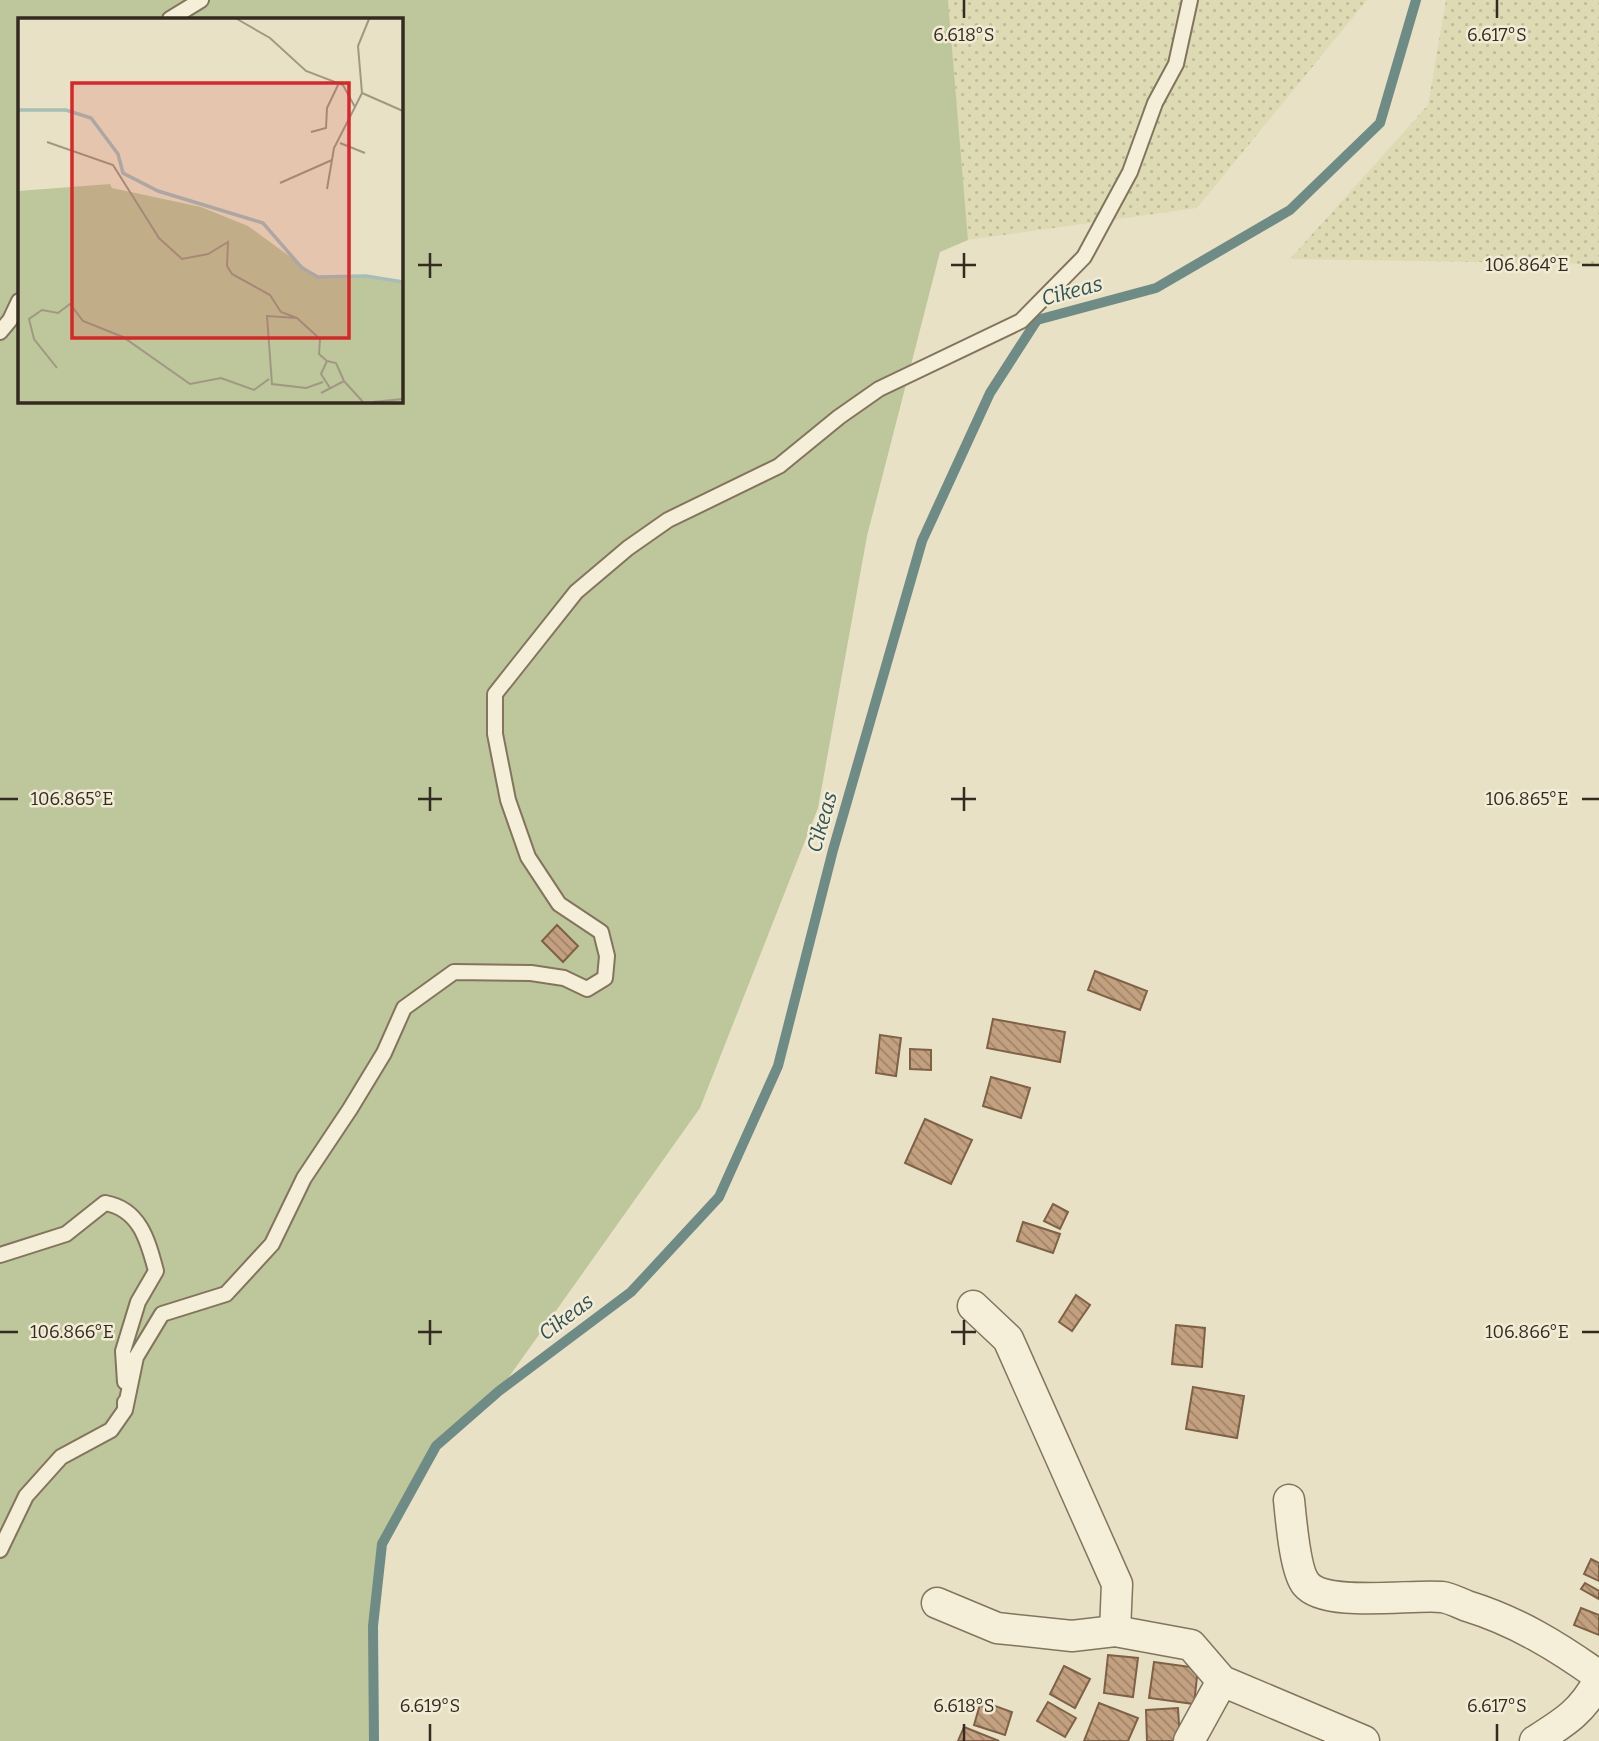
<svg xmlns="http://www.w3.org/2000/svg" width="1599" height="1741" viewBox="0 0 1599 1741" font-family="Bitter,serif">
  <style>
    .farmland { fill: url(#farmland-dots) }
    .green { fill: #bec69b; fill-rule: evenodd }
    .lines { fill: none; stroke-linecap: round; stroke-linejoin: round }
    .stream { stroke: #6f8b86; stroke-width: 10 }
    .building { fill: url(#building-back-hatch); stroke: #7f6146; stroke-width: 2 }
    .lane-casing { stroke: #83745e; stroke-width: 18 }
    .street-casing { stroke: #83745e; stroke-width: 33 }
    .lane { stroke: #f5eed8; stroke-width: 14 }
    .street { stroke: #f5eed8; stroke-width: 30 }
    .ticks { fill: none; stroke: #342b20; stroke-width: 2.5 }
    .labels { text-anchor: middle; stroke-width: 5; stroke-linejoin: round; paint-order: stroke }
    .water-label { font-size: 21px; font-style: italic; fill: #315252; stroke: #f2ebd5 }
    .inset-river { fill: none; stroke: #a7bdb8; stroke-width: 3.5 }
    .inset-road { fill: none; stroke: #a19884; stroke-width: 2 }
    .view { fill: #d62828; fill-opacity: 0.15; stroke: #d62828; stroke-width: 3.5 }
    .inset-edge { fill: none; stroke: #342b20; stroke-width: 3.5 }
    .ticks-label { font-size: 18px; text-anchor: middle; fill: #342b20; stroke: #f2ebd5; stroke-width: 5; stroke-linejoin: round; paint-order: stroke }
  </style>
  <defs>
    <pattern id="farmland-dots" width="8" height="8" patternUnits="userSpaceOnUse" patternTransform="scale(1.75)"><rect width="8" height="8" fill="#dedab4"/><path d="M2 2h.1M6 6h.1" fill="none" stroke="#bfbb9a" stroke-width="1.8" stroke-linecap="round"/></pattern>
    <pattern id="building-back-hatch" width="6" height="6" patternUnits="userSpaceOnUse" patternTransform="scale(1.75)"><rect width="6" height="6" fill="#c3a180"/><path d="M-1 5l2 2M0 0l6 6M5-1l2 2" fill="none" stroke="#9f8368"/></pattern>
  </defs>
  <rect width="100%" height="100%" fill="#e9e1c6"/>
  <path class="farmland" d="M948 0H1367L1197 208 968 240Z
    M1446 0H1599V264L1290 259 1428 105Z"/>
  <path class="green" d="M0 0H948L968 240 940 252 867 536 818 808 700 1108 499 1391 436 1446 382 1543 373 1626V1741H0ZM19 19H401V401H19Z"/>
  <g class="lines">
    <path class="stream" d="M374 1741 373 1626 382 1544 436 1446 499 1391 631 1292 719 1197 778 1066 833 850 922 541 990 393 1037 320 1156 288 1290 210 1380 123 1416 0"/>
  </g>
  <path class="building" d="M557 925 578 946 563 962 542 941Z
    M1095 971 1147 991 1140 1010 1088 990Z
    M993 1019 1065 1032 1060 1062 987 1048Z
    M880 1035 901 1038 896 1076 876 1073Z
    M910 1049 931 1050V1070L910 1069Z
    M991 1077 1030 1088 1021 1118 983 1106Z
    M925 1119 972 1140 951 1184 905 1163Z
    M1053 1204 1068 1212 1060 1229 1044 1221Z
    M1023 1222 1060 1234 1053 1253 1017 1241Z
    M1076 1295 1090 1305 1072 1331 1059 1322Z
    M1176 1325 1205 1328 1202 1367 1172 1364Z
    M1193 1387 1244 1396 1237 1438 1186 1429Z
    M1591 1559 1599 1563V1581L1584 1574Z
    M1585 1583 1599 1591V1599L1581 1589Z
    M1581 1608 1599 1615V1635L1574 1625Z
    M1108 1655 1138 1658 1133 1697 1104 1693Z
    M1154 1662 1198 1668 1194 1704 1149 1698Z
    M1064 1666 1090 1679 1075 1708 1050 1694Z
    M981 1701 1012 1712 1005 1735 974 1725Z
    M1048 1702 1076 1718 1065 1737 1037 1721Z
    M1099 1703 1138 1718 1128 1741H1084Z
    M1178 1708 1180 1741H1147L1146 1710Z
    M964 1727 999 1741H958Z"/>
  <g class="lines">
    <defs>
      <path id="lane" d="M170 19 201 0
        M0 332 10 320 19 301
        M0 1255 66 1234 105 1203C140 1209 148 1241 156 1271L138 1302 123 1351 125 1382
        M125 1410 136 1357 162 1314 226 1294 272 1244 304 1178 350 1109 384 1053 404 1008 454 972 531 973 564 978 587 989 605 978 607 956 601 932 559 904 528 857 508 800 495 734V694L576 592 628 548 668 520 779 466 839 417 879 389 1021 321 1084 257 1130 172 1155 103 1176 64 1190 0
        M0 1550 26 1496 61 1457 111 1430 125 1410V1402"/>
      <path id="street" d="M973 1306 1008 1339 1117 1584 1115 1631
        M1289 1500C1291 1519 1295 1571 1306 1584 1325 1608 1412 1594 1442 1597 1450 1598 1459 1603 1467 1606 1516 1621 1557 1646 1599 1676
        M937 1603 997 1628 1072 1636 1115 1631 1191 1645 1222 1681 1364 1741
        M1189 1741 1222 1681
        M1535 1741C1565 1722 1582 1712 1599 1680"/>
    </defs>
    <use href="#lane" class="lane-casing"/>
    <use href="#street" class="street-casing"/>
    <use href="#lane" class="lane"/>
    <use href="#street" class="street"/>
  </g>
  <path class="ticks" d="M964 0V18M1497 0V18M430 253V278M964 253V278M418 265H442M951 265H976M1582 265H1599M430 787V811M964 787V811M0 799H18M418 799H442M951 799H976M1582 799H1599M430 1320V1345M964 1320V1345M0 1332H18M418 1332H442M951 1332H976M1582 1332H1599M430 1724V1741M964 1724V1741M1497 1724V1741"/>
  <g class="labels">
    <g class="water-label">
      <text transform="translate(1072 291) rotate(-15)" y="7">Cikeas</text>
      <text transform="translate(822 822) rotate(-74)" y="7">Cikeas</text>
      <text transform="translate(566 1317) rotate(-37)" y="7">Cikeas</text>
    </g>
  </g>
  <g transform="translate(18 18)">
    <rect width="385" height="385" fill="#e9e1c6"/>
    <path d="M92 166 94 170 183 189 230 208 300 259 348 258 385 264V384H0V173Z" fill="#bec69b"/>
    <path class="inset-river" d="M0 92H48L73 100 100 136 105 155 140 173 245 205 284 250 300 259 348 258 385 264"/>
    <path class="inset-road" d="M219 1 252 20 288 53 325 67 337 89 344 75 340 28 351 1M344 75 385 93M293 114 308 110 309 90 321 65M29 124 95 147 141 220 164 241 190 236 210 224 209 248 214 256 252 277 263 294 279 300M322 125 347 135M262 165 314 142M309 171 316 130 337 89M309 343 318 345 326 363M39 350 16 321 11 301 24 292 40 295 52 286 65 303 105 319 172 366 203 360 236 372 251 361M305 364 288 370 254 366 249 298 279 300 302 321 301 336 309 343 303 356 312 370M303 375 326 363 345 384M355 384 385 381"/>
    <path class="view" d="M54 65H331V320H54Z"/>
    <rect width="385" height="385" class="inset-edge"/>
  </g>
  <g class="ticks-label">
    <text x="964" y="41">6.618°S</text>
    <text x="1497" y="41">6.617°S</text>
    <text x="1527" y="271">106.864°E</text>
    <text x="1527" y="805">106.865°E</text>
    <text x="72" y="805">106.865°E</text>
    <text x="1527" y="1338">106.866°E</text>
    <text x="72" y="1338">106.866°E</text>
    <text x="430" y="1712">6.619°S</text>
    <text x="964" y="1712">6.618°S</text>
    <text x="1497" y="1712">6.617°S</text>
  </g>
</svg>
